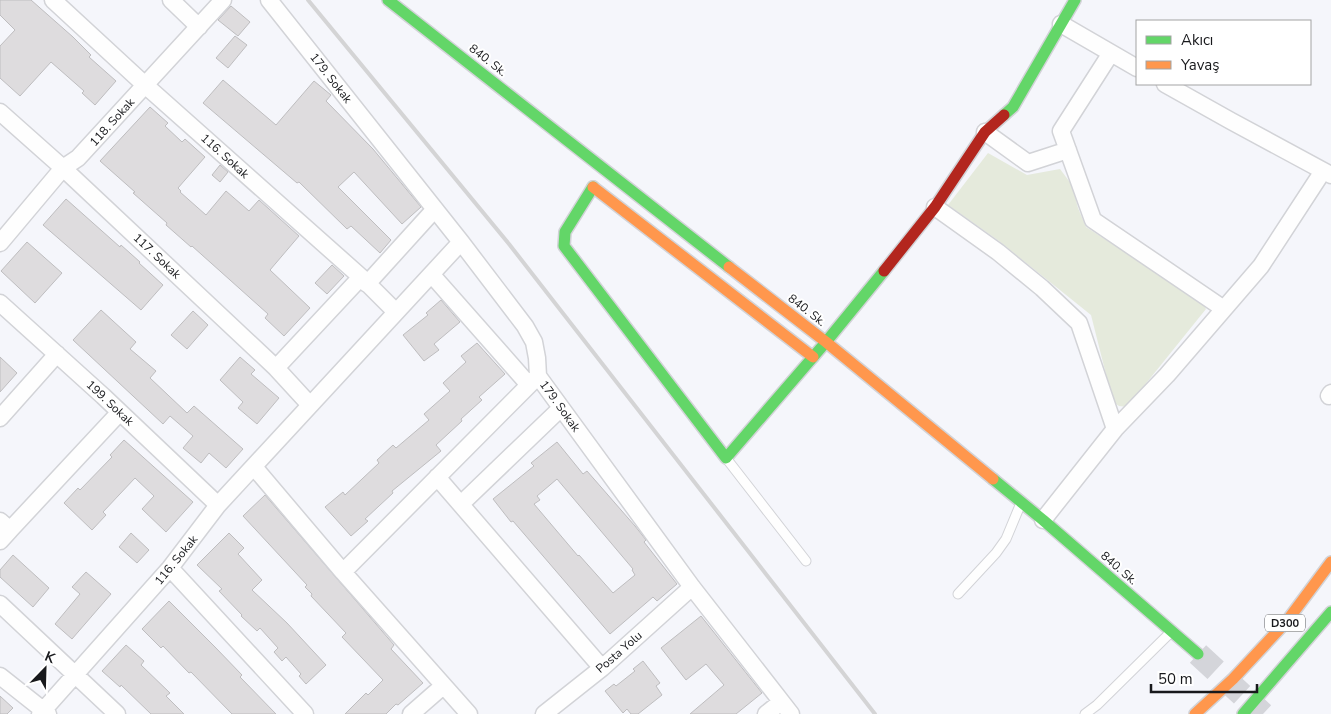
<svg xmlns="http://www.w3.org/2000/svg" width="1331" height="714" viewBox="0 0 1331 714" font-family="'Nunito Sans',sans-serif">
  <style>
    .green { fill: #e5eadc }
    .building { fill: #dedcde; stroke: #bebdbf; fill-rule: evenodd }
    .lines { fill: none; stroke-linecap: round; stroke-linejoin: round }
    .secondary-tunnel { stroke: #d4d5da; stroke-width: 24; stroke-dasharray: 24 12; stroke-linecap: butt }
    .lane-casing { stroke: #d2d3d7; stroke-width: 11 }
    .street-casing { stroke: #d2d3d7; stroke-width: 19 }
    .fast-casing { stroke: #d2d3d7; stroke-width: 14 }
    .slow-casing { stroke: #d2d3d7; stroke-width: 14 }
    .jam-casing { stroke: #d2d3d7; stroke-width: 14 }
    .lane { stroke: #fefefe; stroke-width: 9 }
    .street { stroke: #fefefe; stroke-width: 16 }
    .fast { stroke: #63d668; stroke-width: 11 }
    .slow { stroke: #ff974d; stroke-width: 11 }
    .jam { stroke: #b3261e; stroke-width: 11 }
    .rail { stroke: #d4d4d5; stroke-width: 4 }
    .labels { text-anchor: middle; stroke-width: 4; stroke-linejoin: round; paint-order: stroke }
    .shield { fill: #fff; stroke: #5d5e60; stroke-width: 1 }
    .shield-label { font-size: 11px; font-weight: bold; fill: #18191c }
    .street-label { font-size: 12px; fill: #18191c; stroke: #fff }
  </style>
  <rect width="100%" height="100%" fill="#f5f6fb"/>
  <path class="green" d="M988 153 1027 175 1060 169 1072 185 1078 208 1086 227 1202 302 1206 309 1127 407 1119 406 1113 402 1091 315 999 241 948 205Z"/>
  <path class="building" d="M0 0H31L73 37 91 55 89 57 116 81 95 105 82 93 84 91 51 62 20 96 0 78V46L15 30 0 15Z
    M231 6 250 22 238 36 218 20Z
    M235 36 247 45 228 68 216 58Z
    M223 80 276 125 314 81 331 95 326 101 373 149 421 207 402 224 354 172 338 187 391 240 380 253 351 226 347 229 299 182 297 183 203 103Z
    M150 107 168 123 165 126 182 142 185 139 205 157 178 188 181 191 180 192 206 215 226 191 249 211 259 200 299 236 270 270 310 308 284 336 265 318 268 314 192 246 191 247 166 225 167 223 133 193 135 192 100 161Z
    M220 165 228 172 220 182 212 175Z
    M66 199 120 247 121 245 140 262 139 263 163 285 141 310 43 225Z
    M27 242 62 273 35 303 1 271Z
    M332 265 344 276 327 294 315 283Z
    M441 300 460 322 434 344 439 350 424 361 403 335 428 315 426 313Z
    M101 310 136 342 130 349 156 371 150 378 187 413 194 406 243 449 226 468 209 453 201 463 183 448 193 436 170 416 163 424 73 340Z
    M193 311 208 325 187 349 171 335Z
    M477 343 505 374 479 397 482 400 461 419 462 421 436 445 441 451 392 491 393 493 365 519 368 521 351 536 325 507 343 492 345 495 379 463 377 460 393 445 396 448 429 420 424 414 450 391 443 383 466 362 461 356Z
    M0 357 17 373 0 392Z
    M240 357 255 370 251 374 279 398 257 424 238 408 243 402 220 380Z
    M124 440 193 502 166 532 142 509 154 496 135 478 103 512 106 515 92 530 64 503 78 488 80 490 112 457 110 455Z
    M557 442 583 474 587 471 635 526 646 540 644 542 677 584 657 601 653 597 610 634 513 521 511 522 493 499 534 466 531 463ZM557 479 633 569 632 570 635 575 613 593 579 555 578 556 534 504 540 500 537 496Z
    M265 495 394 645 391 649 423 683 398 705 396 704 386 714H345L366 693 368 695 383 680 342 637 346 633 311 596 312 594 305 587 307 585 243 516Z
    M131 533 149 550 137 563 119 547Z
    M229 533 244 548 238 554 262 580 252 590 287 623 326 665 306 684 299 676 301 674 286 657 282 661 274 652 278 648 260 628 257 631 241 616 242 615 219 591 222 589 197 565Z
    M13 555 49 588 33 607 0 577V570Z
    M86 572 111 594 72 639 55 624 80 594 72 587Z
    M169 601 215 647 242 675 240 677 276 714H232L191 672 189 673 163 646 161 648 142 629Z
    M701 616 762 693 736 714H690L724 685 706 664 686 680 661 648Z
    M126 645 144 661 141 665 170 693 166 696 184 714H151L121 685 120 687 102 671Z
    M643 661 660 683 656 686 662 695 638 714H631L627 709 623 713 605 691 614 684 616 686 635 671 633 669Z
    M0 696 13 708 7 714H0Z"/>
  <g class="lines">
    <path class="secondary-tunnel" d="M1198 654 1263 714"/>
    <defs>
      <path id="lane" d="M726 458 806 561
        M958 594 996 553 1006 539 1021 503
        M1085 714 1097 705 1171 632"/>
      <path id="street" d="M53 0 145 85 361 277 396 312
        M171 0 199 27
        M269 0 461 242 525 326 534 342 537 358 538 376 692 587 791 714
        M1061 24 1137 68
        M1111 53 1061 131 1093 220 1224 309
        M1165 84 1231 121 1331 175
        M0 112 63 168 276 368 310 405
        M985 132 1028 163 1068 150
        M935 207 998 252 1042 288 1079 323 1115 429 1043 520
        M0 243 63 168 78 158 223 0
        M432 275 529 385
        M367 284 435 209
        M0 303 103 396 218 505
        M276 368 361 277
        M1329 396 1331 393
        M0 418 57 354
        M1115 429 1167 375 1261 266 1323 171
        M254 467 343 572 538 376
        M437 477 602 668
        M461 504 561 408
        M0 521 10 530 0 541
        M10 530 120 412
        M170 568 305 714
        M343 572 469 714
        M0 604 117 714
        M0 676 48 714
        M40 714 170 568 218 505 461 242
        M411 714 443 686
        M544 714 602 668 692 587
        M766 714 781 702"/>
      <path id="fast" d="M388 0 729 267
        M1004 115 1013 107 1075 0
        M593 187 565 232 564 246 726 458 826 342 884 271
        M993 479 1043 520 1198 654
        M1243 714 1331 612"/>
      <path id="slow" d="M593 187 813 357
        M729 267 826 342 993 479
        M1195 714 1233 679 1287 621 1331 562"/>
      <path id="jam" d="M884 271 935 207 985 132 1004 115"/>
    </defs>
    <use href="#lane" class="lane-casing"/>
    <use href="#street" class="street-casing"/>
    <use href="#fast" class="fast-casing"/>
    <use href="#slow" class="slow-casing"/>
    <use href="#jam" class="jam-casing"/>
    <use href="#lane" class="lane"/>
    <use href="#street" class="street"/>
    <use href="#fast" class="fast"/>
    <use href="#slow" class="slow"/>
    <use href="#jam" class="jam"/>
    <path class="rail" d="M308 0 509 244 875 714"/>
  </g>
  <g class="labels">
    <rect class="shield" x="1265" y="614.5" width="40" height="17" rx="4"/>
    <g class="shield-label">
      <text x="1285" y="627">D300</text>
    </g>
    <g class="street-label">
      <text transform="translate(488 60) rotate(38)" y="4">840. Sk.</text>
      <text transform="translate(331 78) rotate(52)" y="4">179. Sokak</text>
      <text transform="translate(112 122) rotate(-48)" y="4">118. Sokak</text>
      <text transform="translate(225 156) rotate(42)" y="4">116. Sokak</text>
      <text transform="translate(157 256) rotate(43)" y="4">117. Sokak</text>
      <text transform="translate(807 310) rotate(38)" y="4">840. Sk.</text>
      <text transform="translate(110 403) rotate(43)" y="4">199. Sokak</text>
      <text transform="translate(560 406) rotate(54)" y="4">179. Sokak</text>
      <text transform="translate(176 560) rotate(-51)" y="4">116. Sokak</text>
      <text transform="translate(1119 568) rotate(41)" y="4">840. Sk.</text>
      <text transform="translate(619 652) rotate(-41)" y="4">Posta Yolu</text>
    </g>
  </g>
  <rect x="1136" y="20" width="175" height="65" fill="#ffffff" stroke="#a3a3a4"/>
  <rect x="1146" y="36" width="25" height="8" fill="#63d668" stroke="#a3a3a4"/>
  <text x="1181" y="45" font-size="15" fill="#18191c">Akıcı</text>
  <rect x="1146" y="61" width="25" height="8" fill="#ff974d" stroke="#a3a3a4"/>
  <text x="1181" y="70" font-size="15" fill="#18191c">Yavaş</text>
  <g transform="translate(45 669) rotate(23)" stroke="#ffffff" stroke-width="4" paint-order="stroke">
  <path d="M0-4L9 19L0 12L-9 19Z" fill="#18191c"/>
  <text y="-8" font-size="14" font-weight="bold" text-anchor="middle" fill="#18191c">K</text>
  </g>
  <path d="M1151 684v8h106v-8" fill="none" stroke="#18191c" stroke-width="2.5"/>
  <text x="1158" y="684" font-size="15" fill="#18191c" stroke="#ffffff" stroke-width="4" paint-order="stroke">50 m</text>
</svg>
